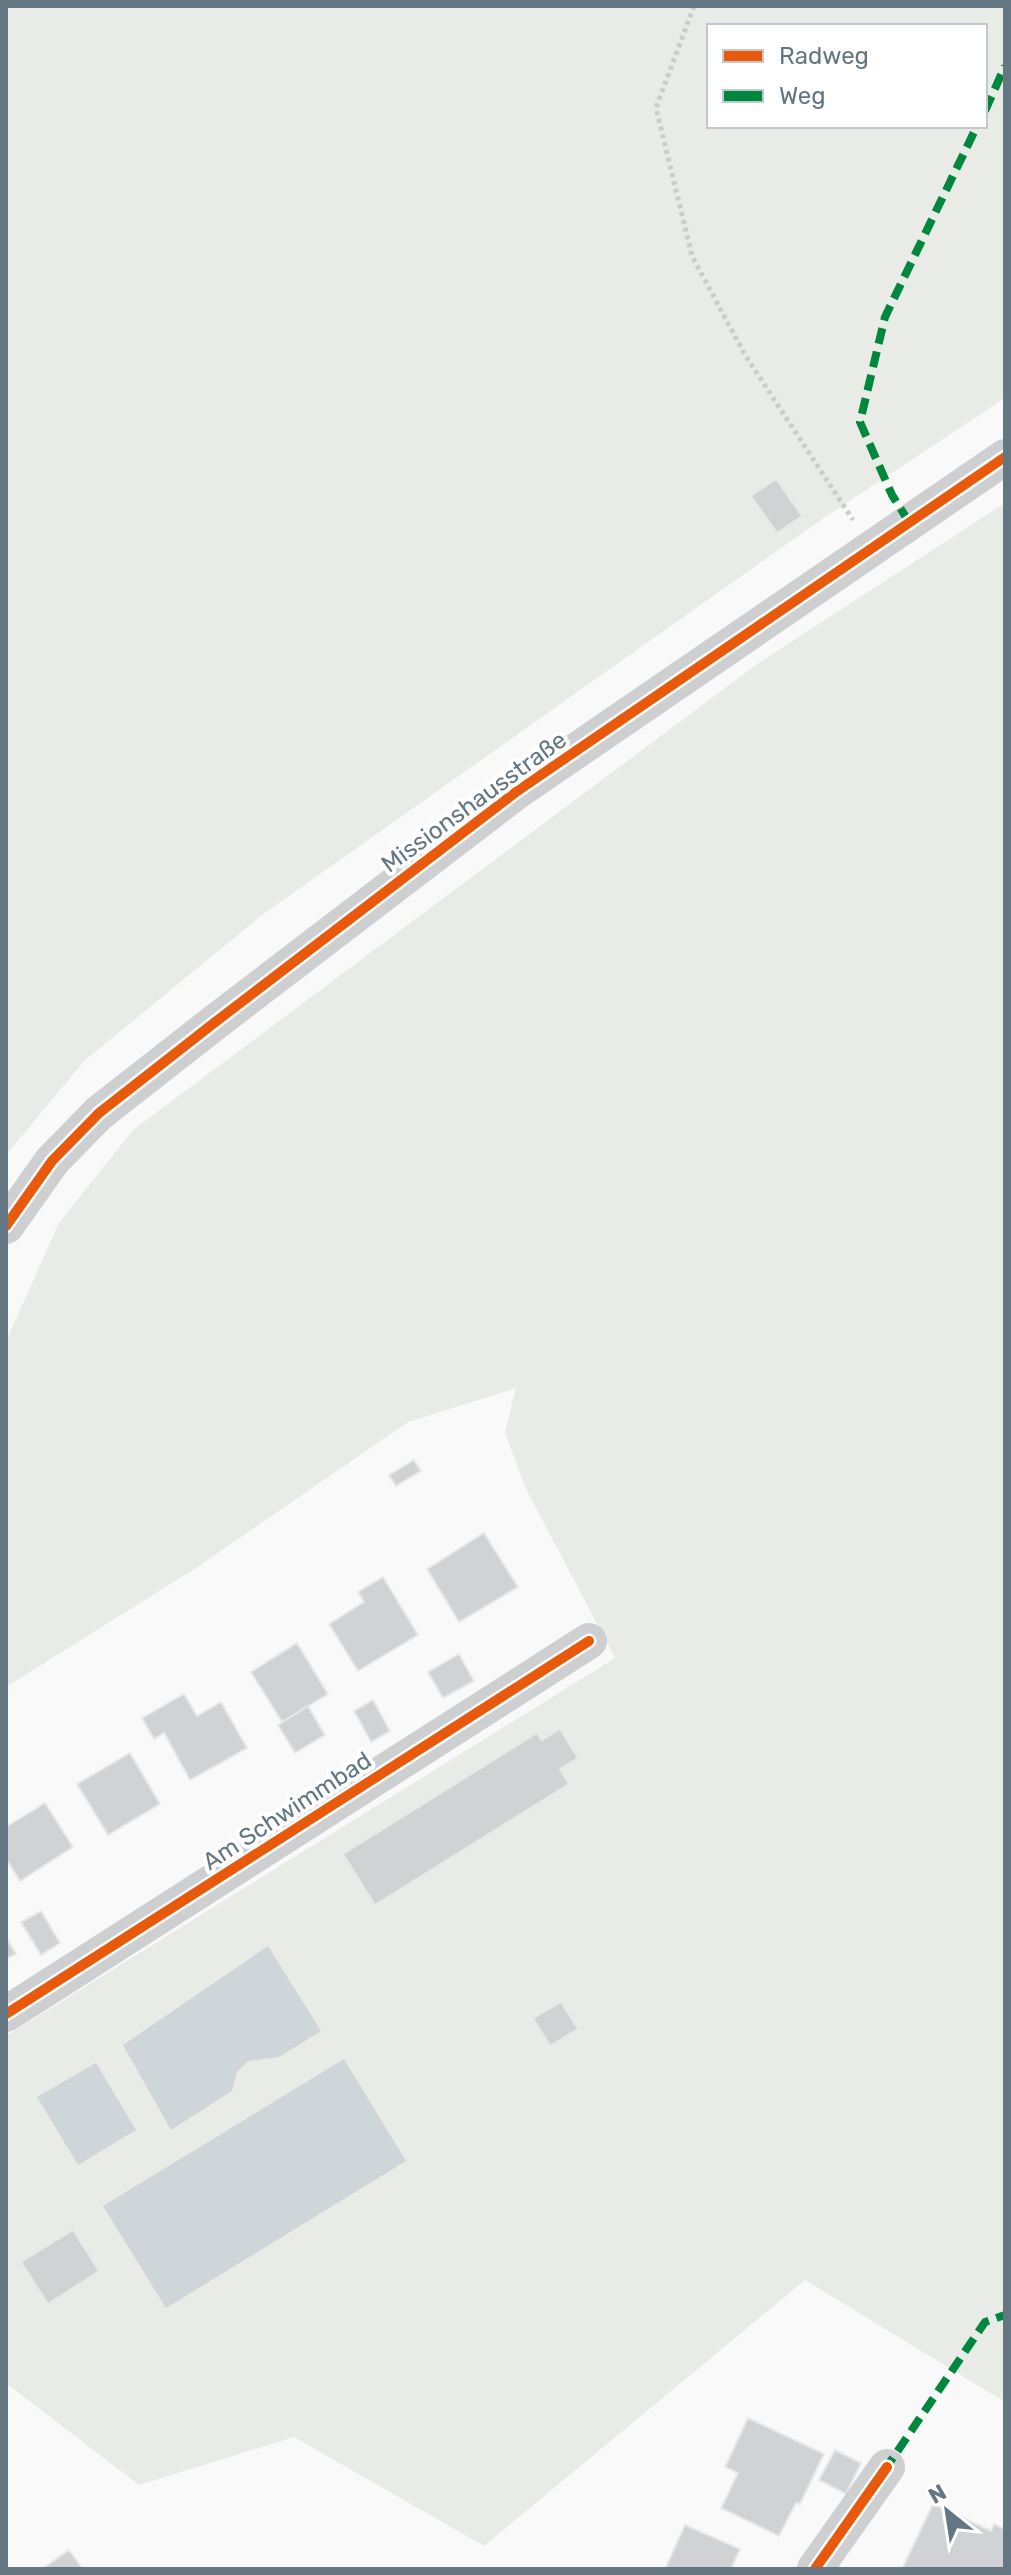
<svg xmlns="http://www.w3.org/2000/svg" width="1011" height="2575" viewBox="0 0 1011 2575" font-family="Rubik,sans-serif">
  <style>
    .green { fill: #e8ebe6; fill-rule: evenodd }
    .water { fill: #ced6d9 }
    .building { fill: #d0d2d3; stroke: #e8e8e8; stroke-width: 2 }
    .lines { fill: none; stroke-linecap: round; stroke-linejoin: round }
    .path { stroke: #cbcccd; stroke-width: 5; stroke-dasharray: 4 4; stroke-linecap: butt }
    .street { stroke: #cecfd0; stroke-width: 36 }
    .quiet { stroke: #00873e; stroke-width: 8; stroke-dasharray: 16 8; stroke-linecap: butt }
    .cycleway-casing { stroke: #fff; stroke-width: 15 }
    .cycleway { stroke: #e8590c; stroke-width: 10 }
    .labels { text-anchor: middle; stroke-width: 8; stroke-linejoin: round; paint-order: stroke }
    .street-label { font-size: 24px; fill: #657683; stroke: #fff }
  </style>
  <rect width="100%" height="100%" fill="#f9f9f9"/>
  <path class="green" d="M6 6H1005V398L825 517 262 915 84 1061 6 1155ZM709 26H985V126H709Z
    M1005 503V2402L805 2280 484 2546 294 2437 139 2485 6 2383V2036L615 1658 526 1489 505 1433 516 1388 408 1422 196 1568 6 1687V1341L59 1223 133 1130 760 662Z"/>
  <path class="water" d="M268 1946 321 2031 279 2057 248 2061 237 2072 232 2091 171 2130 123 2045Z
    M344 2059 406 2161 166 2308 103 2206Z
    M96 2063 136 2130 78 2165 37 2097Z"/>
  <path class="building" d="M776 479 802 516 777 533 751 496Z
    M414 1460 421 1471 396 1486 389 1475Z
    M484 1533 518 1587 459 1622 427 1569Z
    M383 1577 418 1635 358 1671 329 1624 364 1602 358 1592Z
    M297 1643 328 1694 282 1722 251 1672Z
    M459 1654 474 1681 443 1698 428 1672Z
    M184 1694 197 1716 221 1702 247 1748 190 1780 164 1733 154 1739 142 1718Z
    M373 1700 390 1731 371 1742 354 1711Z
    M308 1706 325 1735 295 1753 278 1725Z
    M560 1729 578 1758 560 1769 569 1784 375 1905 343 1854 537 1733 542 1740Z
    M130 1753 160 1804 108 1835 77 1784Z
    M45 1803 73 1847 20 1881 6 1859V1827Z
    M41 1911 60 1943 41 1955 21 1922Z
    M6 1937 16 1954 6 1959Z
    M561 2002 578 2029 550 2046 533 2018Z
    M73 2230 99 2271 48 2304 21 2262Z
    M748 2418 824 2454 800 2504 796 2503 779 2536 721 2508 738 2473 725 2467Z
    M835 2450 861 2463 846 2494 819 2480Z
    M933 2504 991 2531 994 2524 1005 2529V2569H902Z
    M685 2525 740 2549 731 2569H665Z
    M69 2550 83 2569H42Z"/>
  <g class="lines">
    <path class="path" d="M694 6 656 108 692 256 745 355 853 520"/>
    <path class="street" d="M6 1226 52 1161 99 1113 214 1023 516 792 1005 457
      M6 2014 589 1641
      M815 2569 887 2467"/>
    <path class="quiet" d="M985 111 1005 66
      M909 522 892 495 860 422 885 317 977 126
      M884 2471 985 2322 1005 2315"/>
    <defs>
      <path id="cycleway" d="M6 1226 52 1161 99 1113 214 1023 516 792 1005 457
        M6 2014 589 1641
        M815 2569 887 2467"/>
    </defs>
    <use href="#cycleway" class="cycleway-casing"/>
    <use href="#cycleway" class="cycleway"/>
  </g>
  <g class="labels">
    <g class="street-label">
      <text transform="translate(474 802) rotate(-36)" y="8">Missionshausstraße</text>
      <text transform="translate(287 1811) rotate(-33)" y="8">Am Schwimmbad</text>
    </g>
  </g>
  <rect width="1011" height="2575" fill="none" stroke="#657683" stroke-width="16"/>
  <rect x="707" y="24" width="280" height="104" fill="#ffffff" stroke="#c1c8cd" stroke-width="2"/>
  <rect x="723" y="50" width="40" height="12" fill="#e8590c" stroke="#c1c8cd" stroke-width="2"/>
  <text x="779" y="64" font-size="24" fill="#657683">Radweg</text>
  <rect x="723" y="90" width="40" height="12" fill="#00873e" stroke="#c1c8cd" stroke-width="2"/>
  <text x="779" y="104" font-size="24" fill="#657683">Weg</text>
  <g transform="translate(947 2511) rotate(330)" stroke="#ffffff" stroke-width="6" paint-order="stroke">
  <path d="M0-6L14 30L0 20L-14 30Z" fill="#657683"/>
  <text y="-12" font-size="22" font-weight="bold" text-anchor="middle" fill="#657683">N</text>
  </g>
</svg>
